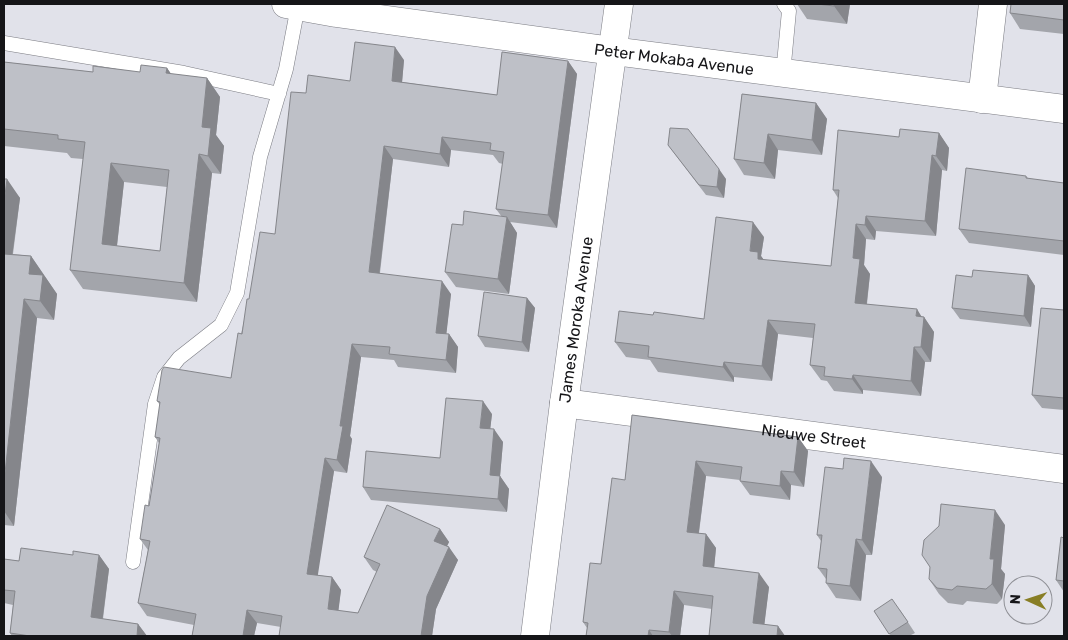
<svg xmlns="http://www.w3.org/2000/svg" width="1068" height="640" viewBox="0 0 1068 640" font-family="Rubik,sans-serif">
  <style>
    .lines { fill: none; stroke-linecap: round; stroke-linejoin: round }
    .service-casing { stroke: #7b7c83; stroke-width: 15 }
    .minor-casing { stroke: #7b7c83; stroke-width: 29 }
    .tertiary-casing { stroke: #7b7c83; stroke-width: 29 }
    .service { stroke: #fff; stroke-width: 14 }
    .minor { stroke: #fff; stroke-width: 28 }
    .tertiary { stroke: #fff; stroke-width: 28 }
    .wall { fill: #a3a5ab; fill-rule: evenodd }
    .shaded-wall { fill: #85868b }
    .building { fill: #bec0c7; stroke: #85868b; fill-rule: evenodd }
    .labels { text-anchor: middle; stroke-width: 5; stroke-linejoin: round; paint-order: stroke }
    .street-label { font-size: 16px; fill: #151518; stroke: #e1e2ea }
  </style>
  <rect width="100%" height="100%" fill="#e1e2ea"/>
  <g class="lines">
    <defs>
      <path id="service" d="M4 43 184 73 279 94
        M783 74 789 11 784 4
        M133 562 155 404 164 377 179 358 221 325 237 293 260 157 286 69 298 6"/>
      <g id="minor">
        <path id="s1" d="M286 4 336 13 613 51 1064 109"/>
        <path d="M982 99 993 4"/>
        <path id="s2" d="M564 403 1064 469"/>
      </g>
      <g id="tertiary">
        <path id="s3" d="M535 636 564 403 619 4"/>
      </g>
    </defs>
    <use href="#service" class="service-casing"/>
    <use href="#minor" class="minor-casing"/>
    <use href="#tertiary" class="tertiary-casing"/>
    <use href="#service" class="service"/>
    <use href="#minor" class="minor"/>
    <use href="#tertiary" class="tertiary"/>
  </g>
  <path class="wall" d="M797 4H850L847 24 807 19Z
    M1064 4V34L1020 29 1010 13Z
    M404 60 402 82 497 95 568 61 577 74 557 228 510 222 517 233 509 294 456 287 445 272 463 225 502 217 496 209 503 164 499 163 493 155 451 150 449 167 393 159 380 273 451 294 446 334H449L458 347 456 373 398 367 394 360 361 357 350 436 352 439 347 473 334 471 317 575 332 577 341 590 338 611 358 613 377 572 373 570 364 557 440 529 449 542 447 546 458 560 436 609 432 636H279L281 627 257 623 254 636H192L194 625 147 616 138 603 148 550 140 539 149 506 159 443 155 437 160 405 157 401 231 378 249 299 275 234 306 93 350 81Z
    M4 62 93 72H140L167 68 171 74 207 78 220 97 216 135 224 146 221 174 212 173 197 302 83 289 70 270 83 159 71 158 67 153 4 146ZM124 182 167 187 160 251 117 246Z
    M742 94 816 103 827 119 822 155 778 150 775 179 744 175 734 159Z
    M939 133 949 148 947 171 942 170 936 236 876 231 875 240 866 239 864 265 870 274 867 304 924 317 934 332 931 362H925L921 396 863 390V394L834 391 827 381 821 380 810 365 813 338 778 334 772 381 734 377V382L658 372 650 360 626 357 615 342 653 315 704 319 764 237 761 256 764 260 831 266 838 198 833 190 899 137Z
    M668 145 726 179 724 198 706 195Z
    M1026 176 1029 179 1064 183V255L969 243 959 229Z
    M4 179 20 198 13 254 31 256 57 294 54 320 37 318 14 526 4 525Z
    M1028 275 1035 286 1031 327 960 319 952 308 972 277Z
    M527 298 535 308 529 352 485 347 478 336Z
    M1064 310V410L1042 408 1032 395Z
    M492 414 490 429 503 442 500 476 509 489 507 512 371 500 363 487 440 458Z
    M632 415 798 437 808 451 804 487 791 485 790 500 750 495 740 481V480L706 476 699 533 706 534 716 548 714 567 769 587 764 625 778 626 785 636H709L712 609 684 605 680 636H586L587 628 583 622 601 564 625 480Z
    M882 477 872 555H866L861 601 836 598 826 583V579L818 568 821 541 817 535Z
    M1005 525 1001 569 1005 574 1002 599 997 604 967 601 963 605 948 603 939 594 929 579Z
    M1064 538V592L1056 580Z
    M73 555H99L109 569 103 619 138 624 147 636H12L10 633 13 605 4 603V559L19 561Z
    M900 610 915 633 909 636H891L874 611Z"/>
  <path class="shaded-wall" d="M834 4H850L847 24 834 6Z
    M395 47 404 60 401 94 392 81Z
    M568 61 577 74 557 228 548 215Z
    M167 68 180 87 166 73Z
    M207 78 220 97 216 135 224 146 221 174 208 156 202 127Z
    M816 103 827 119 822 155 812 140Z
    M939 133 949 148 947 171 936 156Z
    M768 134 778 150 775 179 764 163Z
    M442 137 451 150 449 167 440 154Z
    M384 146 393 159 378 285 369 272Z
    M199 154 212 173 197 302 184 283Z
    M932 155 942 170 936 236 925 221Z
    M111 163 124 182 115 263 102 244Z
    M719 169 726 179 724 198 717 187Z
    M7 179 20 198 10 272 4 263V203Z
    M866 216 876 231 875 240 865 225Z
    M507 217 517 233 509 294 498 279Z
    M753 222 764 237 761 256 769 267 760 263 750 251Z
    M856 224 866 239 864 265 870 274 865 318 855 303 853 258Z
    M31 256 57 294 54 320 40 301 29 274Z
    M1028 275 1035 286 1031 327 1024 316Z
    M442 281 451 294 445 346 436 333Z
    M527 298 535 308 529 352 522 342Z
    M24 299 37 318 14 526 4 511V482Z
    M917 309 923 319 924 317 934 332 931 362 921 347 916 316Z
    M768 320 778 334 772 381 762 366Z
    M449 334 458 347 456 373 446 360Z
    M352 344 361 357 350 436 352 439 347 473 337 460 340 426Z
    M914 347 925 362 921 396 911 381Z
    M724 362 734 377V382L723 367Z
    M853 375 863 390V394L852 379Z
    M483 401 492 414 489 440 480 428Z
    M494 429 503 442 499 488 490 475Z
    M798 437 808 451 804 487 794 472Z
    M325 458 334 471 316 587 307 574Z
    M696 461 706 476 697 546 687 532Z
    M871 461 882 477 872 555 862 540Z
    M781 471 791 485 790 500 780 486Z
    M500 476 509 489 507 512 498 499Z
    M995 510 1005 525 1001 569 1005 574 1002 599 992 584 990 559Z
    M440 529 449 542 443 554 434 541Z
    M706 534 716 548 713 580 703 566Z
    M856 539 866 555 861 601 850 586Z
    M449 547 458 560 436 609 432 636H421L427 596Z
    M99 555 109 569 101 631 91 617Z
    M759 573 769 587 763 636 753 623Z
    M332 577 341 590 337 622 328 609Z
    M674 591 684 605 680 636H672L669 632Z
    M247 610 257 623 254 636H243Z
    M138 624 147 636H137Z
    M778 626 785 636H777Z
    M649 630 653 636H648Z"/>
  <path class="building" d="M817 4H834V6Z
    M1011 4H1064V20L1010 13Z
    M355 42 395 47 392 81 497 95 502 52 568 61 548 215 496 209 504 152 490 150 491 143 442 137 440 154 384 146 369 272 442 281 436 333 449 334 446 360 389 354 390 347 352 344 340 426H343L337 460 325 458 307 574 332 577 328 609 358 613 380 564 364 557 387 505 440 529 434 541 449 547 427 596 421 636H279L282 616 247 610 243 636H192L196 614 138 603 150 541 140 539 145 505 149 506 160 438 155 437 160 402 157 401 162 370 164 367 231 378 238 333 242 334 247 299H249L260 232 275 234 291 92 306 93 308 75 350 81Z
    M4 62 93 72V66L140 72 141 65 167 68 166 73 207 78 202 127 211 128 208 156 199 154 184 283 70 270 85 142 58 139V135L4 129ZM111 163 169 170 160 251 102 244Z
    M742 94 816 103 812 140 768 134 764 163 734 159Z
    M670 128 688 129 719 169 717 187 699 185 668 145Z
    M900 129 939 133 936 156 932 155 925 221 866 216 865 225 856 224 853 258 860 259 855 303 917 309 916 316 924 317 921 347H914L911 381 853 375 852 379 824 376 825 367 810 365 815 324 768 320 762 366 724 362 723 367 648 357 649 346 615 342 619 311 653 315 654 312 704 319 716 217 753 222 750 251 758 252V259L831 266 839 190H833L838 130 899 137Z
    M966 168 1026 176V178L1064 183V241L959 229Z
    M4 179H7L4 203Z
    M464 211 507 217 498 279 445 272 452 224 463 225Z
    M4 254 31 256 29 274 43 275 40 301 24 299 4 482Z
    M973 270 1028 275 1024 316 952 308 956 275 972 277Z
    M484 292 527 298 522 342 478 336Z
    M1041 308 1064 310V398L1032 395Z
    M446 398 483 401 480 428 494 429 490 475 500 476 498 499 363 487 366 451 440 458Z
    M632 415 798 437 794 472 781 471 780 486 740 481 742 467 696 461 687 532 706 534 703 566 759 573 753 623 778 626 777 636H709L713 596 674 591 669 632 649 630 648 636H586L588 623 583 622 590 563 601 564 612 478 625 480Z
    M844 458 871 461 862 540 856 539 850 586 826 583 827 569 818 568 822 535H817L825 467 843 469Z
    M941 504 995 510 990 559H994L992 584 986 589 957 586 952 590 937 588 929 579 930 567 922 555 924 540 939 526Z
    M1061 537 1064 538V581L1056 580Z
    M21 548 73 555V551L99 555 91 617 138 624 137 636H30L10 633 15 591 4 590V559L19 561Z
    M892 599 908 622 889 634 874 611Z"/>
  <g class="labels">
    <g class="street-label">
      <text dy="6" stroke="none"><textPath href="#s1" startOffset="392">Peter Mokaba Avenue</textPath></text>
      <text dy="6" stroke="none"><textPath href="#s3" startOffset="319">James Moroka Avenue</textPath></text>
      <text dy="6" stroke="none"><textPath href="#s2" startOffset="252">Nieuwe Street</textPath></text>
    </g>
  </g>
  <rect width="1068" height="640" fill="none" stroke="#151518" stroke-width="10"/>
  <g transform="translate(1028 600) rotate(273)"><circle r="24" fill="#e1e2ea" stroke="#8f9096"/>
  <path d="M0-4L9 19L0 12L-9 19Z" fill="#887e25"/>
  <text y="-8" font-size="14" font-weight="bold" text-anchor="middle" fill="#151518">N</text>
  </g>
</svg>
